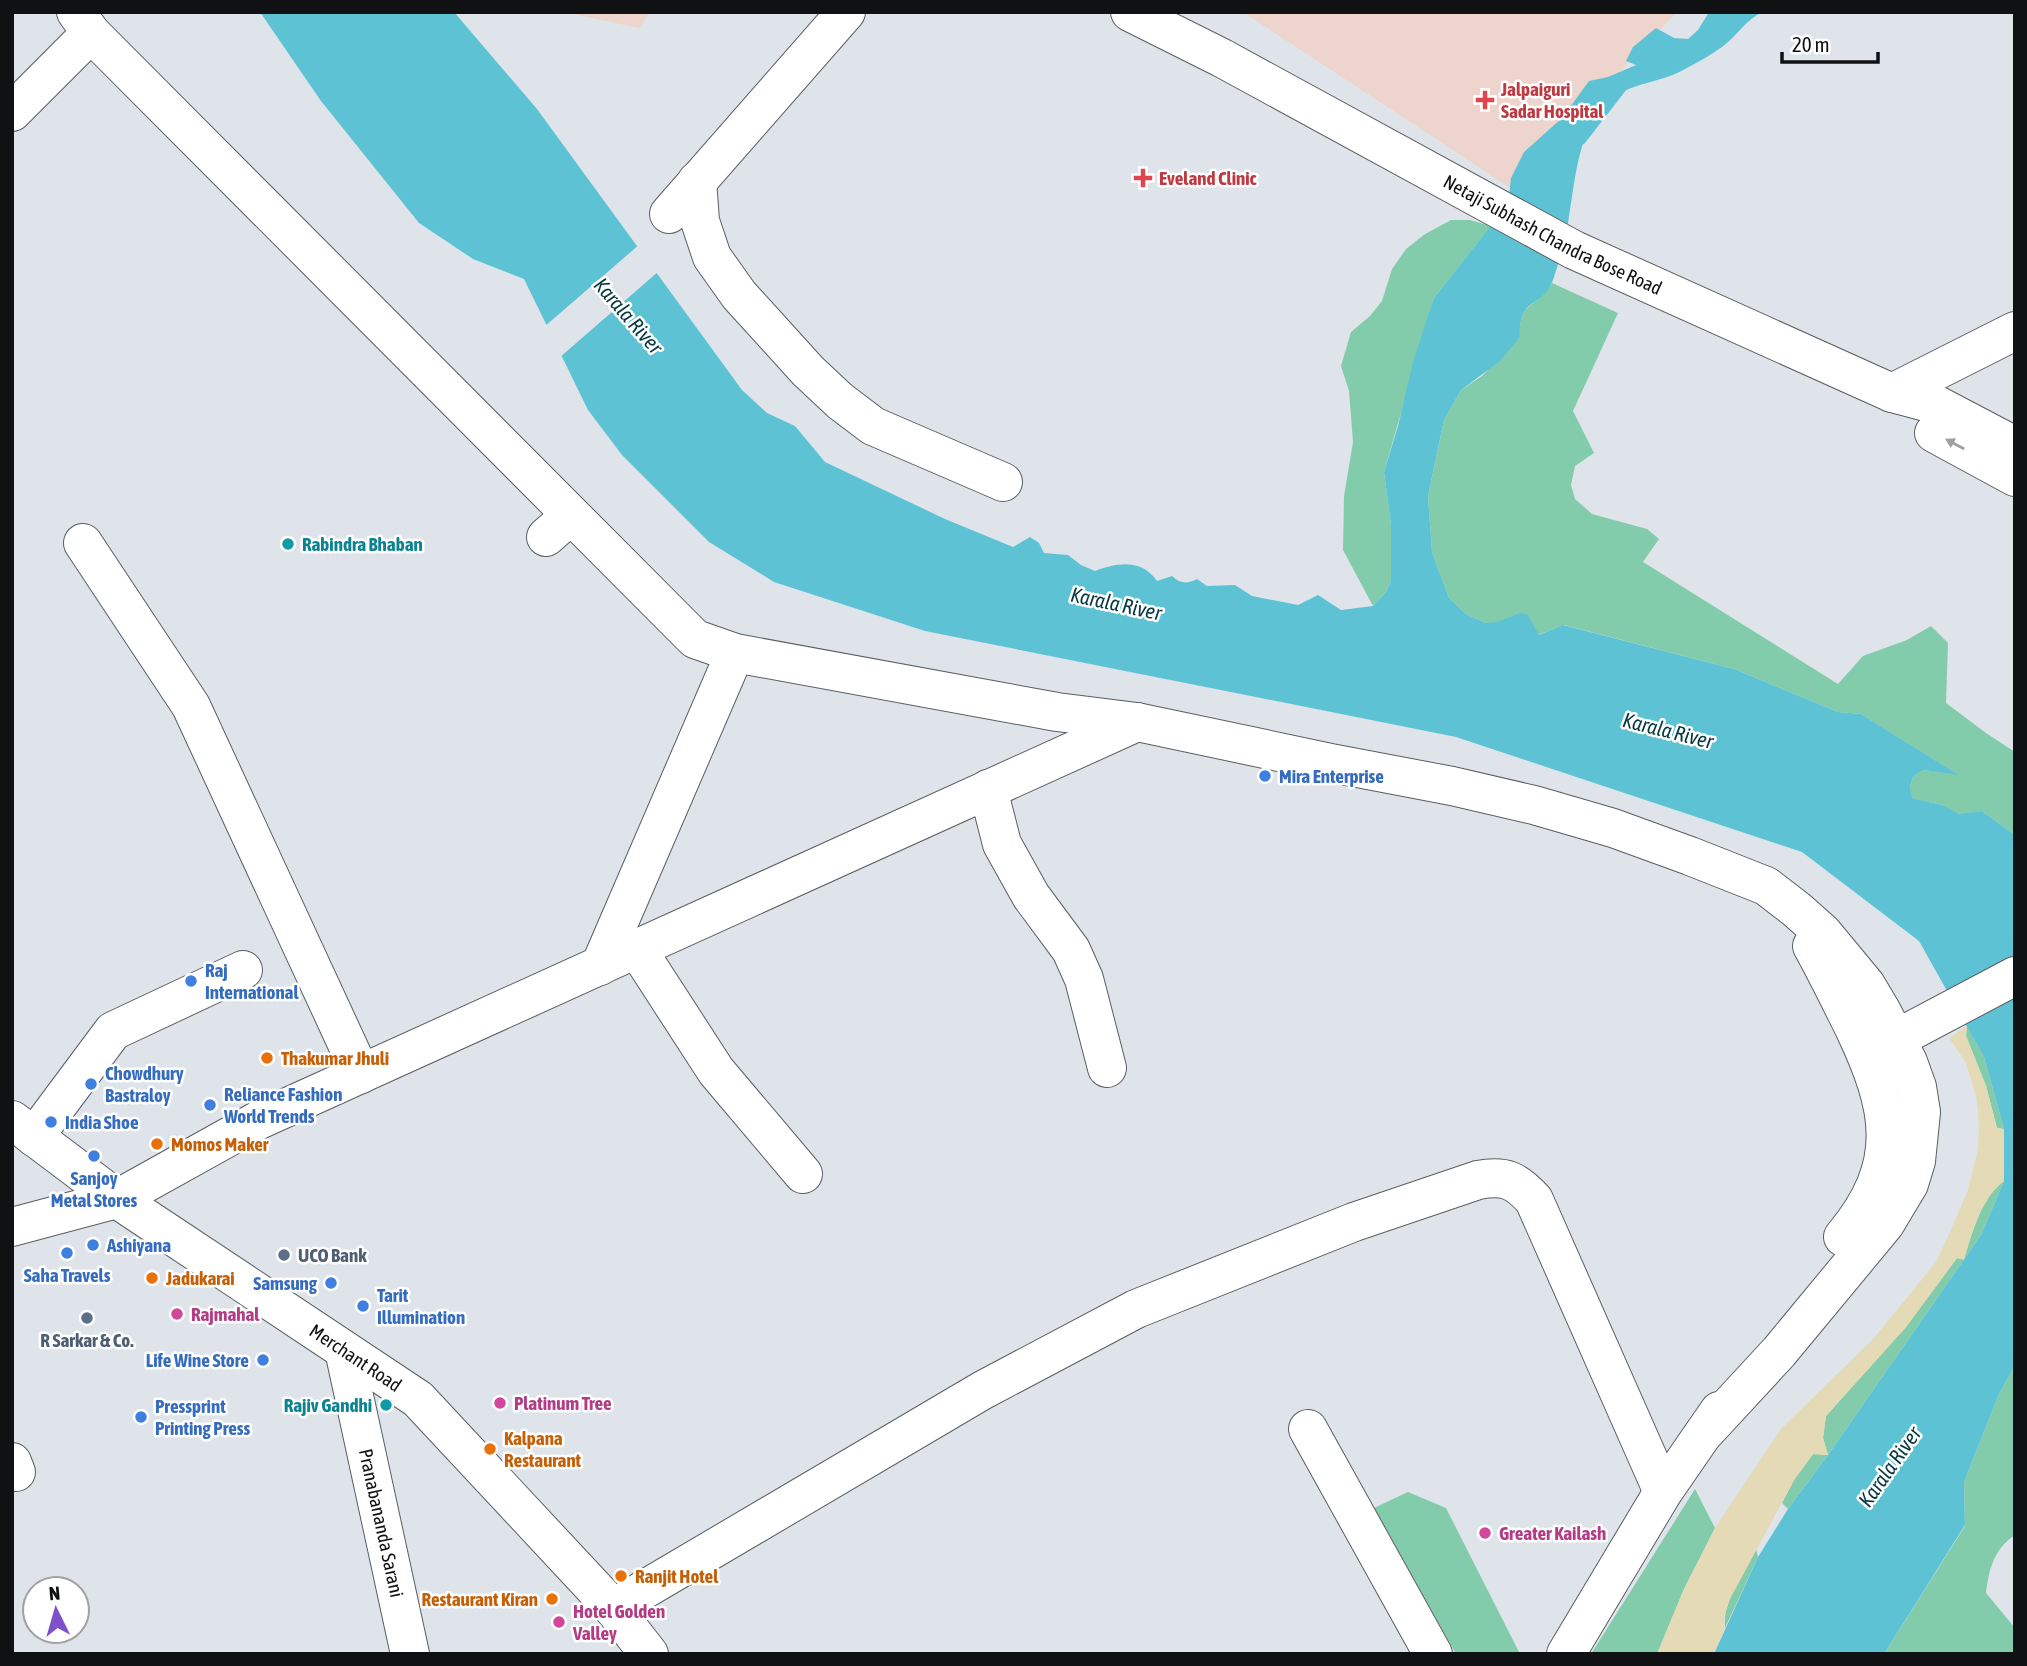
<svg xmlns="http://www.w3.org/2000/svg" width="2027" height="1666" viewBox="0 0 2027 1666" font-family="'Asap Condensed',sans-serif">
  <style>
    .medical { fill: #edd4cc }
    .green { fill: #83ccab }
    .sand { fill: #e4dab5 }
    .water { fill: #5dc3d4 }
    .pier { fill: #dee4ea }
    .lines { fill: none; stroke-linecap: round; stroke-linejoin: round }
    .stream { stroke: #5dc3d4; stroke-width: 10 }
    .minor-casing { stroke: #595e63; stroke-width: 40 }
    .tertiary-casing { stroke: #595e63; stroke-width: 40 }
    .minor { stroke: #fff; stroke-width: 38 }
    .tertiary { stroke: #fff; stroke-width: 38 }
    .oneway { fill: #9fa0a1 }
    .health-dot { fill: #e0444e; stroke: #fff; stroke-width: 2.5 }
    .culture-dot { fill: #0f9aa8; stroke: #fff; stroke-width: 2.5 }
    .shop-dot { fill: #3f7fe0; stroke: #fff; stroke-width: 2.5 }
    .food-dot { fill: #e8710a; stroke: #fff; stroke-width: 2.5 }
    .service-dot { fill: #5c6f8a; stroke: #fff; stroke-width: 2.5 }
    .hotel-dot { fill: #d1479c; stroke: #fff; stroke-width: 2.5 }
    .labels { text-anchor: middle; stroke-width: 5; stroke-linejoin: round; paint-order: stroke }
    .health-label { font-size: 19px; font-weight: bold; fill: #be3a42; stroke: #fff; text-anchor: start }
    .street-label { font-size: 19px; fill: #0f1113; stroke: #fff }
    .culture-label { font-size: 19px; font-weight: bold; fill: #0d838f; stroke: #fff; text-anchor: start }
    .shop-label { font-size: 19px; font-weight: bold; fill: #366cbe; stroke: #fff; text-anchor: start }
    .food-label { font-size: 19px; font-weight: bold; fill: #c56008; stroke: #fff; text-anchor: start }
    .service-label { font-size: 19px; font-weight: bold; fill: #4e5e75; stroke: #fff; text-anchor: start }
    .hotel-label { font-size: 19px; font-weight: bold; fill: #b23c85; stroke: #fff; text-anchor: start }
    .water-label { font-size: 21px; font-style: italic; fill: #073940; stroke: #fff }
  </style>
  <rect width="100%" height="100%" fill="#dee4ea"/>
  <path class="medical" d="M564 12H650L639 28Z
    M1243 12H1677L1509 187Z"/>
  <path class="green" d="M1451 220H1470L1491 226 1434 298 1384 472 1391 525V581L1386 592 1373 606 1343 550 1344 496 1353 442 1349 391 1341 366 1351 332 1370 316 1382 301 1392 269 1406 249 1425 234Z
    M1552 283 1618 313 1573 411 1594 453 1575 466 1571 485 1575 499 1592 514 1647 529 1659 539 1643 562 1838 684 1863 656 1907 640 1931 626 1948 643 1946 703 1986 733 2015 752V835L1982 811 1959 815 1942 805 1911 798 1910 787 1913 777 1923 770 1957 774 1861 714 1838 712 1734 669 1564 625 1538 635 1519 613 1497 623H1486L1466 614 1449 598 1432 552 1428 496 1444 420 1461 390 1482 376 1520 337C1518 300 1537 309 1552 283Z
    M1967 1026 1984 1057 2004 1129 1997 1128 1986 1086 1966 1036Z
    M2004 1181 1981 1235 1828 1455 1788 1509 1782 1503 1794 1480 1813 1454 1828 1455 1823 1438 1826 1416 1906 1327 1957 1258 1964 1259C1972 1233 1981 1198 2004 1181Z
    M2015 1365V1535C1994 1549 1989 1569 1986 1593L2015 1628V1654H1884L1965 1526 1964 1482 1999 1394Z
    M1695 1489 1715 1528 1684 1589 1657 1654H1591Z
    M1408 1492 1446 1508 1520 1654H1456L1374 1508Z
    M1756 1548 1758 1557 1725 1628C1722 1600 1744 1572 1756 1548Z"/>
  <path class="sand" d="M1967 1026 1966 1036 1986 1086 1997 1128 2004 1129V1181C1981 1198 1972 1233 1964 1260L1957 1258 1906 1327 1826 1416 1823 1438 1828 1455 1813 1454 1794 1480 1730 1599 1724 1617 1725 1628 1714 1654H1657L1684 1589 1715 1528 1781 1429 1875 1337 1936 1262 1950 1232 1968 1190 1978 1149 1979 1123 1976 1095 1965 1061 1949 1038Z"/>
  <path class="water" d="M260 12H454L537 109 742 390 767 413 795 426 825 462 945 519 1013 547 1030 537 1039 543 1044 553 1068 555 1081 565 1095 571C1118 562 1142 559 1157 581L1172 576C1181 584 1187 584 1197 579L1207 586 1235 585 1252 596 1298 605 1318 595 1341 610 1373 606 1386 592 1391 581V525L1384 472 1398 426 1413 362 1434 298 1508 204 1511 178 1524 152 1562 118 1589 81 1608 77 1636 65 1626 61 1633 47 1656 28 1674 38 1688 39 1698 30 1709 12H1763C1746 19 1737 36 1722 47 1711 55 1698 62 1685 69 1664 82 1630 83 1611 99 1577 126 1575 184 1568 223 1565 242 1559 262 1553 280 1543 309 1518 295 1520 337L1500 361 1461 390 1444 420 1428 496 1432 552 1449 598 1466 614 1486 623 1497 622 1519 613 1527 614 1539 635 1563 625 1734 669 1838 712 1861 714 1959 775 1923 770 1913 777 1910 787 1912 798 1942 805 1959 814 1982 811 2015 835V1365L1999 1394 1964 1482 1965 1525 1884 1654H1714L1758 1557 1788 1509 1828 1455 1981 1235 2004 1181V1129L1984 1057 1919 941 1802 852 1456 737 925 631 774 582 709 542 622 455 588 410 524 279 473 259 419 223 321 101Z"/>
  <path class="pier" d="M640 244 659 271 559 358 544 327Z"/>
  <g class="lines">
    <path class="stream" d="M1581 140 1623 86"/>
    <defs>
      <g id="minor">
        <path d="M76 12 91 33 695 639 735 653 1057 712 1137 722 1331 763 1452 786 1534 805 1613 828 1690 856 1766 886 1796 909 1823 933 1866 985 1882 1012 1908 1062 1917 1087 1921 1112 1916 1161 1909 1184 1885 1224 1779 1352 1706 1431"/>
        <path d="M12 112 91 33"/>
        <path d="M697 181 700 221 712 257 739 295 808 371 840 401 873 426 1003 482"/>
        <path d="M669 214 846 12"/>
        <path d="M1892 393 2015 331"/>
        <path d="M546 537 571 515"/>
        <path d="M83 543 191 706 361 1074"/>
        <path d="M988 789 1002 844 1031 896 1071 950 1084 979 1107 1068"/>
        <path d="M1812 946C1827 973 1840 1000 1854 1028 1892 1108 1904 1164 1843 1237"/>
        <path d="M637 949 716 1071 803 1174"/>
        <path d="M600 966 735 653"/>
        <path d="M1896 1039 2015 976"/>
        <path d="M34 1137 113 1031 243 970"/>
        <path d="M12 1227 117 1199 259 1120 1137 722"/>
        <path id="s1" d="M344 1350 410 1654"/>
        <path d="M1308 1429 1433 1654"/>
        <path d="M12 1462 16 1472"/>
        <path d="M613 1608 983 1390 1136 1309 1354 1222 1478 1180C1505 1175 1516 1180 1534 1200L1663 1492"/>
        <path d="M1566 1654 1663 1492 1719 1411"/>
      </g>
      <g id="tertiary">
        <path id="s2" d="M1130 12 1222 58 1574 250 1892 393 1937 405 2015 446"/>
        <path d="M1934 433 2015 477"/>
        <path id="s3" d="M12 1120 117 1199 418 1399 613 1608 649 1654"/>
      </g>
    </defs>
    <use href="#minor" class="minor-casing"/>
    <use href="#tertiary" class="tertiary-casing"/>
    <use href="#minor" class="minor"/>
    <use href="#tertiary" class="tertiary"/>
  </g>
  <defs><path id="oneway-solid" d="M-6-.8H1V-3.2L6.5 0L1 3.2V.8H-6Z" transform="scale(1.75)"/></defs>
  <use class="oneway" href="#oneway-solid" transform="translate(1955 444) rotate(-152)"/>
  <g class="health-dot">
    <path d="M1481.5 89.5h7v7h7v7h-7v7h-7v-7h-7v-7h7z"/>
    <path d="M1139.5 167.5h7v7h7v7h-7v7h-7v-7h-7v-7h7z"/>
  </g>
  <g class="culture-dot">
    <circle cx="288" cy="544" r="7"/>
    <circle cx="386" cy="1405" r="7"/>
  </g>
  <g class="shop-dot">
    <circle cx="1265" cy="776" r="7"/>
    <circle cx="191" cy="981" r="7"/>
    <circle cx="91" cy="1084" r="7"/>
    <circle cx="210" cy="1105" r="7"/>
    <circle cx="51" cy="1122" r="7"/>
    <circle cx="94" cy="1156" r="7"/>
    <circle cx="93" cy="1245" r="7"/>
    <circle cx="67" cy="1253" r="7"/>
    <circle cx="331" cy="1283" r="7"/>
    <circle cx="363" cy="1306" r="7"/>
    <circle cx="263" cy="1360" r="7"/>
    <circle cx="141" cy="1417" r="7"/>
  </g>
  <g class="food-dot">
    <circle cx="267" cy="1058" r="7"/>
    <circle cx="157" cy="1144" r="7"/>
    <circle cx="152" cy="1278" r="7"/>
    <circle cx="490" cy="1449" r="7"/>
    <circle cx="621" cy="1576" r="7"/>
    <circle cx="552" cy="1599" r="7"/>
  </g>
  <g class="service-dot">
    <circle cx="284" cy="1255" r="7"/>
    <circle cx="87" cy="1318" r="7"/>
  </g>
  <g class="hotel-dot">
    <circle cx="177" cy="1314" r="7"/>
    <circle cx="500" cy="1403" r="7"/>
    <circle cx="1485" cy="1533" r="7"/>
    <circle cx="559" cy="1622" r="7"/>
  </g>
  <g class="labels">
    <g class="health-label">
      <text x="1501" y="96">Jalpaiguri<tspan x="1501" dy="22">Sadar Hospital</tspan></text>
      <text x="1159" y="185">Eveland Clinic</text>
    </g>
    <g class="street-label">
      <text dy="7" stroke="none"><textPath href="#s2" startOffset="478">Netaji Subhash Chandra Bose Road</textPath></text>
      <text dy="7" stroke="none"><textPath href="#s3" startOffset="418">Merchant Road</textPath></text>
      <text dy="7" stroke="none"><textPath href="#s1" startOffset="177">Pranabananda Sarani</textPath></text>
    </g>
    <g class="culture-label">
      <text x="302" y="551">Rabindra Bhaban</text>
      <text x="372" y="1412" text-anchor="end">Rajiv Gandhi</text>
    </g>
    <g class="shop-label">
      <text x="1279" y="783">Mira Enterprise</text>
      <text x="205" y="977">Raj<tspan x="205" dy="22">International</tspan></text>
      <text x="105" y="1080">Chowdhury<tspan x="105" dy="22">Bastraloy</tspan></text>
      <text x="224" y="1101">Reliance Fashion<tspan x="224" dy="22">World Trends</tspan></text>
      <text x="65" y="1129">India Shoe</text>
      <text x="94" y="1185" text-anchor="middle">Sanjoy<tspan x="94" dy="22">Metal Stores</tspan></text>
      <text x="107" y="1252">Ashiyana</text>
      <text x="67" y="1282" text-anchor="middle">Saha Travels</text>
      <text x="317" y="1290" text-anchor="end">Samsung</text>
      <text x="377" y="1302">Tarit<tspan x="377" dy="22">Illumination</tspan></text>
      <text x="249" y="1367" text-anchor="end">Life Wine Store</text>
      <text x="155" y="1413">Pressprint<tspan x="155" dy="22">Printing Press</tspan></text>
    </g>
    <g class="food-label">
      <text x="281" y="1065">Thakumar Jhuli</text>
      <text x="171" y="1151">Momos Maker</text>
      <text x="166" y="1285">Jadukarai</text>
      <text x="504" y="1445">Kalpana<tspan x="504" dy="22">Restaurant</tspan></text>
      <text x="635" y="1583">Ranjit Hotel</text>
      <text x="538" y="1606" text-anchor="end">Restaurant Kiran</text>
    </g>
    <g class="service-label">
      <text x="298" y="1262">UCO Bank</text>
      <text x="87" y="1347" text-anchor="middle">R Sarkar &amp; Co.</text>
    </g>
    <g class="hotel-label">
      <text x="191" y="1321">Rajmahal</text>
      <text x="514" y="1410">Platinum Tree</text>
      <text x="1499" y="1540">Greater Kailash</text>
      <text x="573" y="1618">Hotel Golden<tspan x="573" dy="22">Valley</tspan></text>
    </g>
    <g class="water-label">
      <text transform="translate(628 316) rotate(49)" y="7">Karala River</text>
      <text transform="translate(1116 604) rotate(12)" y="7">Karala River</text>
      <text transform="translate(1668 731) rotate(14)" y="7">Karala River</text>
      <text transform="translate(1890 1467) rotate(-55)" y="7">Karala River</text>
    </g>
  </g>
  <rect width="2027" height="1666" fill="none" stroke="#0f1113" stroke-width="28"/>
  <g transform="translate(56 1610) rotate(355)"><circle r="33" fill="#ffffff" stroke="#9fa0a1" stroke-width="2"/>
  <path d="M0-5L12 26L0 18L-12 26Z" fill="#7e51ca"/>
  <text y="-10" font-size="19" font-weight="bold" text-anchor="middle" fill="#0f1113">N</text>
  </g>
  <path d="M1782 52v10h96v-10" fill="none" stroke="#0f1113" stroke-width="3.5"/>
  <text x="1792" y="52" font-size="21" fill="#0f1113" stroke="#ffffff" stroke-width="5" paint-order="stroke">20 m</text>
</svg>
